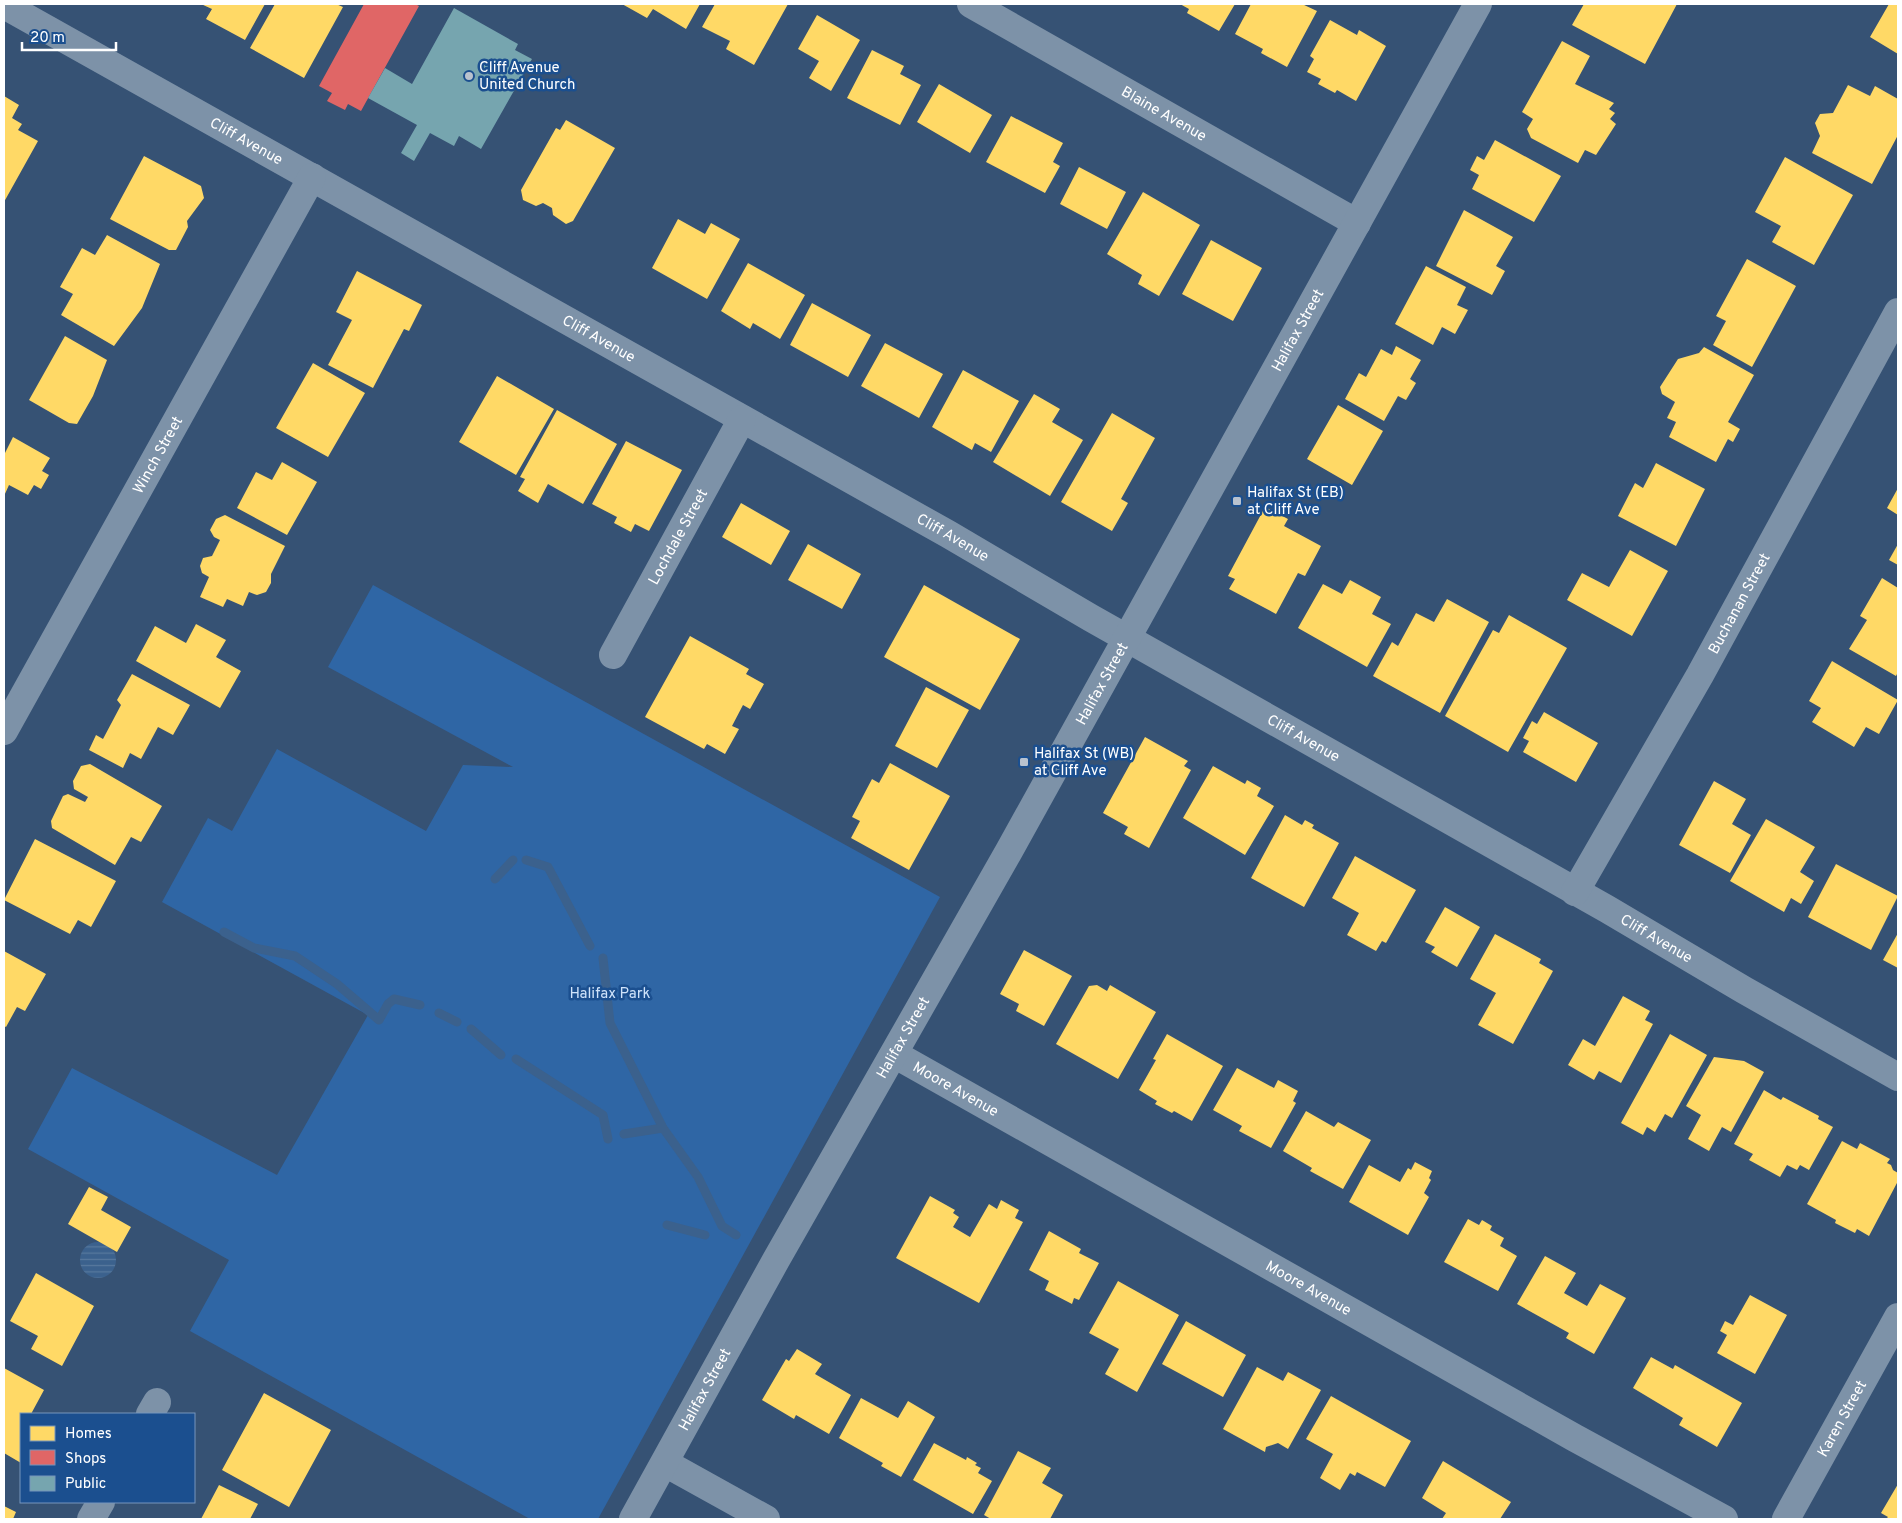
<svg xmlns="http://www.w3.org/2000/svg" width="1902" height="1523" viewBox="0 0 1902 1523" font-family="Overpass,sans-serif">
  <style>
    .park { fill: #2f66a5 }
    .water { fill: url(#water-rules) }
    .homes { fill: #ffd966 }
    .shops { fill: #e06666 }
    .public { fill: #76a5af }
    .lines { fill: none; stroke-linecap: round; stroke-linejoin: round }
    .stream { stroke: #3b618d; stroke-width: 9 }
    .minor { stroke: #7d92a8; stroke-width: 28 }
    .poi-dot { fill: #b9c2ce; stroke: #1b4f8f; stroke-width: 2 }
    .labels { text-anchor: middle; stroke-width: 5; stroke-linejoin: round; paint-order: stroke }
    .poi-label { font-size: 15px; fill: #fff; stroke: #1b4f8f; text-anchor: start }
    .street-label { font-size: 15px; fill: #fff; stroke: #1b4f8f }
    .park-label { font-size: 15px; fill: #cfe3fa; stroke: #1b4f8f }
  </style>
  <defs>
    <pattern id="water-rules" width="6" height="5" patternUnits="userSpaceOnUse" patternTransform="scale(1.25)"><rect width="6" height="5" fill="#3b618d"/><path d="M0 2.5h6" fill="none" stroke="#58799e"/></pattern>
  </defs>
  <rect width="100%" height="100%" fill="#365274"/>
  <path class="park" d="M373 585 940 897 598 1519H530L190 1331 229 1260 28 1149 72 1068 277 1175 368 1015 162 902 208 818 232 831 277 749 426 831 463 765 513 767 328 667Z"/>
  <path class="water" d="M80 1260a18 18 0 1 1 36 0a18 18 0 1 1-36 0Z"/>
  <path class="homes" d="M201 4H265L245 40 206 19 212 9Z
    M275 4H336L343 7 304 78 250 48Z
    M622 4H700L686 29 653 9 647 18Z
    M715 4H788L754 65 726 49 730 41 702 27Z
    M1180 4H1235L1219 31 1187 13 1189 9Z
    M1251 4H1302L1317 11 1287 67 1261 53 1263 49 1235 34Z
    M1584 4H1677L1645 64 1572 25Z
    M1889 4H1898V54L1870 37Z
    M817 15 860 40 831 91 809 78 819 61 798 49Z
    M1330 20 1357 35 1359 30 1386 46 1356 101 1337 90 1335 93 1318 84 1321 79 1307 72 1314 59 1310 56Z
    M1562 41 1590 56 1575 84 1614 103 1609 109 1615 113 1610 119 1616 124 1596 155 1585 150 1578 163 1531 138 1527 129 1533 119 1522 112Z
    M872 50 904 66 900 74 921 85 900 125 847 98Z
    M939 84 992 115 970 153 917 122Z
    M1848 85 1870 96 1875 86 1898 99V135L1872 184 1812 153 1820 136 1815 123 1820 114 1833 113Z
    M4 96 19 105 12 118 22 124 18 130 38 141 4 202Z
    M1011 116 1063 143 1053 162 1060 166 1045 193 986 162Z
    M566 120 615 148 573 221 566 224 553 215 552 208 543 203 536 206 523 200 521 190 556 128 560 130Z
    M1495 140 1561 176 1534 222 1472 189 1479 175 1470 170 1477 156 1484 160Z
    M144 156 201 186 204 198 187 221 188 227 176 250H169L110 219Z
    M1785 157 1853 195 1814 265 1772 242 1781 226 1755 212Z
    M1079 167 1126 192 1107 229 1060 204Z
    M1143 192 1200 225 1159 296 1138 284 1142 275 1107 254Z
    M1464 210 1513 237 1496 266 1505 271 1492 295 1436 266Z
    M678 219 705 234 711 223 740 239 707 299 652 268Z
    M107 235 160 264 142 308 114 346 61 315 73 294 60 287 82 248 95 255Z
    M1211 240 1262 268 1233 321 1182 294Z
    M1747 259 1796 286 1752 367 1713 345 1726 321 1716 316Z
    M748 263 805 295 780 339 753 323 750 329 721 311Z
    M1426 266 1466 287 1457 305 1468 310 1455 334 1442 327 1433 345 1395 324Z
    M357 271 422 305 409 331 404 329 373 388 328 365 352 320 336 312Z
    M812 303 871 335 848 377 790 345Z
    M65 336 107 360 93 396 77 424 69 423 29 400Z
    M885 343 943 374 919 418 861 386Z
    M1396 346 1421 360 1410 379 1416 383 1406 400 1398 396 1384 421 1345 399 1359 373 1366 377 1381 349 1392 355Z
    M1704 347 1754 375 1728 422 1740 429 1733 442 1728 439 1716 462 1669 437 1676 422 1667 418 1675 402 1662 394 1660 387 1678 359 1699 353Z
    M313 363 365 393 328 457 276 428Z
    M963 370 1019 401 991 452 975 443 972 450 932 427Z
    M497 376 554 409 516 475 459 442Z
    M1034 394 1060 409 1052 422 1083 440 1050 496 993 462Z
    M1338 405 1383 431 1352 485 1307 459Z
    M557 410 617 444 583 504 548 484 538 503 518 491 525 479 520 477Z
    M1112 413 1155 438 1121 499 1128 503 1112 531 1061 502Z
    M13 437 50 458 42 471 49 475 41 489 34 485 28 495 9 485 4 496V455Z
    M626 441 682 470 649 531 635 524 631 532 614 523 617 517 592 504Z
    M282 462 317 482 287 535 237 508 256 472 272 480Z
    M1656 463 1705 489 1676 546 1618 516 1635 483 1643 488Z
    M1898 488V515L1887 508Z
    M741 503 790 531 771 565 722 537Z
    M1265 507 1288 519 1284 526 1321 546 1305 576 1298 573 1276 614 1229 589 1235 579 1228 576Z
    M225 515 285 546 271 574V583L266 592 257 595 249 592 243 606 227 599 223 607 200 597 209 577 202 573 200 566 203 558 212 556 220 540 214 537 210 530 216 519Z
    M808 544 861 574 842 609 788 580Z
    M1898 544V565L1889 560Z
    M1630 550 1668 571 1632 636 1567 600 1582 573 1609 587Z
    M1882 578 1898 588V672L1896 676 1849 649 1867 620 1860 616Z
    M1350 580 1381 597 1372 614 1391 624 1367 667 1298 628 1323 584 1342 594Z
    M924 585 1020 639 980 710 884 657Z
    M1447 599 1489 622 1440 713 1373 676 1392 642 1398 646 1416 613 1434 622Z
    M1509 615 1567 648 1508 752 1445 716 1493 630 1499 633Z
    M196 624 226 640 216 657 241 671 220 708 136 661 155 626 186 643Z
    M690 636 749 669 746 674 764 684 750 709 743 705 732 726 739 729 725 754 707 744 704 749 645 717Z
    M1832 661 1898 700 1879 734 1866 727 1854 747 1812 722 1821 708 1809 701Z
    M132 674 190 705 173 735 158 727 141 759 130 753 123 768 89 750 96 735 103 739 121 705 117 700Z
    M926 687 969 710 937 768 895 746Z
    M1544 712 1598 743 1576 782 1523 752 1529 741 1523 738 1532 721 1537 724Z
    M1145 737 1188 761 1184 766 1191 770 1149 848 1124 834 1128 827 1103 813Z
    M890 763 950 796 909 870 851 838 860 821 852 817 872 779 879 783Z
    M90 764 162 806 141 842 131 837 115 865 52 828 51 821 63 796 68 794 85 802 88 797 74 789 73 781 81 766Z
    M1213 766 1245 784 1247 780 1261 788 1257 796 1274 806 1245 855 1183 818Z
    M1714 781 1746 799 1732 824 1751 835 1730 873 1679 845Z
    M1285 815 1302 825 1305 820 1314 825 1312 828 1339 843 1304 907 1251 878Z
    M1766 819 1815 847 1800 872 1814 881 1801 904 1791 898 1784 912 1730 881Z
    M35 839 116 881 91 927 78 920 70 934 4 900Z
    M1355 856 1416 890 1386 943 1382 941 1376 951 1347 935 1359 913 1332 898Z
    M1836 864 1898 896 1871 950 1808 917Z
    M1445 907 1480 927 1457 967 1431 952 1435 947 1425 942Z
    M1898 933V968L1883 960Z
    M1495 934 1541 959 1539 963 1553 971 1513 1044 1478 1025 1496 993 1470 979Z
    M1024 950 1072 976 1044 1026 1016 1011 1019 1004 1000 994Z
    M4 951 46 974 25 1011 17 1007 6 1027 4 1026Z
    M1097 985 1107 991 1110 985 1156 1012 1118 1079 1056 1044 1089 986Z
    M1623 996 1650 1011 1645 1020 1653 1024 1621 1083 1599 1071 1594 1080 1568 1065 1583 1039 1595 1046Z
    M1167 1034 1223 1066 1192 1121 1174 1111 1172 1113 1155 1104 1157 1101 1139 1090 1156 1060 1153 1059Z
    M1670 1034 1707 1055 1672 1118 1665 1114 1655 1132 1647 1127 1643 1135 1621 1123Z
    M1714 1057 1744 1061 1764 1072 1731 1132 1722 1127 1709 1151 1688 1139 1701 1115 1686 1106Z
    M1237 1068 1274 1088 1278 1080 1298 1091 1293 1101 1296 1103 1271 1148 1239 1131 1242 1126 1213 1110Z
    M1764 1090 1781 1100 1783 1097 1819 1116 1818 1119 1833 1127 1809 1170 1800 1165 1797 1170 1787 1165 1780 1177 1749 1160 1753 1154 1734 1144Z
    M1306 1111 1334 1127 1338 1122 1371 1140 1343 1189 1310 1171 1312 1168 1283 1151Z
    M1842 1141 1857 1149 1860 1143 1890 1159 1887 1163 1891 1165 1893 1170 1898 1173V1181L1869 1236 1857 1229 1855 1233 1835 1223 1836 1220 1807 1204Z
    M1415 1162 1432 1171 1429 1178 1431 1180 1424 1193 1429 1197 1408 1235 1349 1202 1369 1165 1400 1182 1408 1168 1411 1170Z
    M89 1187 108 1197 101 1210 131 1227 117 1252 68 1224Z
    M930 1196 955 1210 953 1213 959 1217 953 1227 970 1237 989 1204 997 1209 1001 1200 1019 1210 1015 1218 1023 1222 979 1303 896 1258Z
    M1468 1219 1479 1225 1482 1220 1492 1226 1490 1230 1504 1238 1500 1246 1517 1256 1498 1291 1444 1262Z
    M1049 1231 1081 1249 1079 1253 1099 1263 1079 1300 1074 1298 1072 1304 1045 1290 1049 1281 1029 1270Z
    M1545 1256 1576 1273 1564 1293 1587 1306 1600 1284 1626 1298 1594 1354 1566 1338 1569 1333 1517 1304Z
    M36 1273 94 1306 62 1366 31 1349 38 1336 10 1321Z
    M1118 1281 1179 1315 1137 1392 1105 1374 1119 1349 1089 1333Z
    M1750 1295 1787 1315 1755 1374 1717 1353 1727 1335 1720 1331 1725 1321 1733 1325Z
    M1186 1321 1246 1355 1223 1397 1162 1364Z
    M797 1349 822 1364 815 1374 851 1395 829 1434 796 1415 794 1419 762 1400 786 1359 789 1361Z
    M1651 1357 1673 1369 1675 1365 1742 1403 1717 1447 1679 1425 1683 1418 1633 1388Z
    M1257 1367 1283 1381 1288 1372 1321 1390 1288 1449 1278 1443 1266 1447 1265 1452 1223 1429Z
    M4 1368 44 1390 31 1414H21V1463L4 1453Z
    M264 1393 331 1430 289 1507 222 1470Z
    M1331 1396 1411 1441 1385 1487 1357 1472 1355 1476 1350 1473 1340 1490 1320 1478 1333 1454 1306 1439Z
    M861 1398 898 1418 908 1401 935 1417 901 1477 881 1466 883 1463 839 1438Z
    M934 1443 966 1460 967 1457 977 1463 975 1465 981 1468 978 1473 992 1481 973 1514 913 1480Z
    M1018 1451 1051 1468 1042 1483 1063 1495 1050 1519H991L984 1515Z
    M1443 1461 1511 1502 1500 1519H1442L1446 1513 1422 1498Z
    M1898 1484V1519H1886L1888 1517 1881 1513Z
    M219 1485 258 1504 250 1519H201Z
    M4 1506 16 1512 13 1519H4Z"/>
  <path class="shops" d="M364 4H415L419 6 361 111 348 104 345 110 327 101 332 93 319 86Z"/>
  <path class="public" d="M454 8 518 44 515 50 532 59 481 149 459 136 454 146 430 133 414 161 401 153 417 125 368 98 385 68 412 84Z"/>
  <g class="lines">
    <path class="stream" d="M526 860 548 867 590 946
      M495 879 513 860
      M224 932 254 948 295 956 337 984 379 1020 388 1004 394 999 420 1005
      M603 958 610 1023 663 1128
      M439 1013 457 1022
      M471 1029 501 1055
      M516 1059 603 1115 608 1139
      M624 1134 663 1128 698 1177 722 1226 736 1235
      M667 1225 705 1235"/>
    <g class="minor">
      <path id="s1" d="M971 4 1357 223"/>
      <path id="s2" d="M4 5 948 534 1091 618 1607 909 1744 990 1898 1077"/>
      <path id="s3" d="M613 655 742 419"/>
      <path id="s4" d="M4 731 312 177"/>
      <path id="s5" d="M1575 892 1700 675 1898 312"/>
      <path id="s6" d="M894 1054 1575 1438 1724 1519"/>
      <path d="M150 1414 157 1402"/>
      <path d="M665 1463 766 1519"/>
      <path d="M91 1519 101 1502"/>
      <path id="s7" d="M633 1519 776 1260 1009 851 1478 4"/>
      <path id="s8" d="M1786 1519 1898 1317"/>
    </g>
  </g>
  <g class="poi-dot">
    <circle cx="469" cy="76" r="5"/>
    <rect x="1232" y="496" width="10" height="10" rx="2.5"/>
    <rect x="1019" y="757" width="10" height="10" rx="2.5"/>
  </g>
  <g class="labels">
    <g class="poi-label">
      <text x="479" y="72">Cliff Avenue<tspan x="479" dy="17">United Church</tspan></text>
      <text x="1247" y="497">Halifax St (EB)<tspan x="1247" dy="17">at Cliff Ave</tspan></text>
      <text x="1034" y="758">Halifax St (WB)<tspan x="1034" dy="17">at Cliff Ave</tspan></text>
    </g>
    <g class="street-label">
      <text dy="5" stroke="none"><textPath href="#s1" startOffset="222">Blaine Avenue</textPath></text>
      <text dy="5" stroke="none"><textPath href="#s2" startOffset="278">Cliff Avenue</textPath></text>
      <text dy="5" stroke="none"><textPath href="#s7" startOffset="1362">Halifax Street</textPath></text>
      <text dy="5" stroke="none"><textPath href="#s2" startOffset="682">Cliff Avenue</textPath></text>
      <text dy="5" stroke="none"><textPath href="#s4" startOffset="316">Winch Street</textPath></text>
      <text dy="5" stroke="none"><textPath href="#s3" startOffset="135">Lochdale Street</textPath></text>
      <text dy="5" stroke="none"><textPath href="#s2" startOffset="1088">Cliff Avenue</textPath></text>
      <text dy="5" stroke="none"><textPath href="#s5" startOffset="332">Buchanan Street</textPath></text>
      <text dy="5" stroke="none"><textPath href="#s7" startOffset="958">Halifax Street</textPath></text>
      <text dy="5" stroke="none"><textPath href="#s2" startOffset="1492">Cliff Avenue</textPath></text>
      <text dy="5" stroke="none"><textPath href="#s2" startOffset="1898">Cliff Avenue</textPath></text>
      <text dy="5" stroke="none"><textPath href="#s7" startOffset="552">Halifax Street</textPath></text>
      <text dy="5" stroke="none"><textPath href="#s6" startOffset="71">Moore Avenue</textPath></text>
      <text dy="5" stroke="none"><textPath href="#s6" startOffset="476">Moore Avenue</textPath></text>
      <text dy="5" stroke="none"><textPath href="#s7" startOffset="148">Halifax Street</textPath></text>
      <text dy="5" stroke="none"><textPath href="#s8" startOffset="115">Karen Street</textPath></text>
    </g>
    <g class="park-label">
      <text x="610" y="998">Halifax Park</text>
    </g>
  </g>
  <rect width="1902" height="1523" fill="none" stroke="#ffffff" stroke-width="10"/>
  <rect x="20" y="1413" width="175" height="90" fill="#1b4f8f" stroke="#7695bc"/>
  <rect x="30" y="1426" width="25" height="15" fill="#ffd966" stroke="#7695bc"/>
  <text x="65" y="1438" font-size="15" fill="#ffffff">Homes</text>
  <rect x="30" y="1450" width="25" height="15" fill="#e06666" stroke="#7695bc"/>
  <text x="65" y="1463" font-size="15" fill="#ffffff">Shops</text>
  <rect x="30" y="1476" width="25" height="15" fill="#76a5af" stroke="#7695bc"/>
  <text x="65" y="1488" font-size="15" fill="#ffffff">Public</text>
  <path d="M22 42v8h94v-8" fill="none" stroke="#ffffff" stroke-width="2.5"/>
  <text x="30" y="42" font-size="15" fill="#ffffff" stroke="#1b4f8f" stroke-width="4" paint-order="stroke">20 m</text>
</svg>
